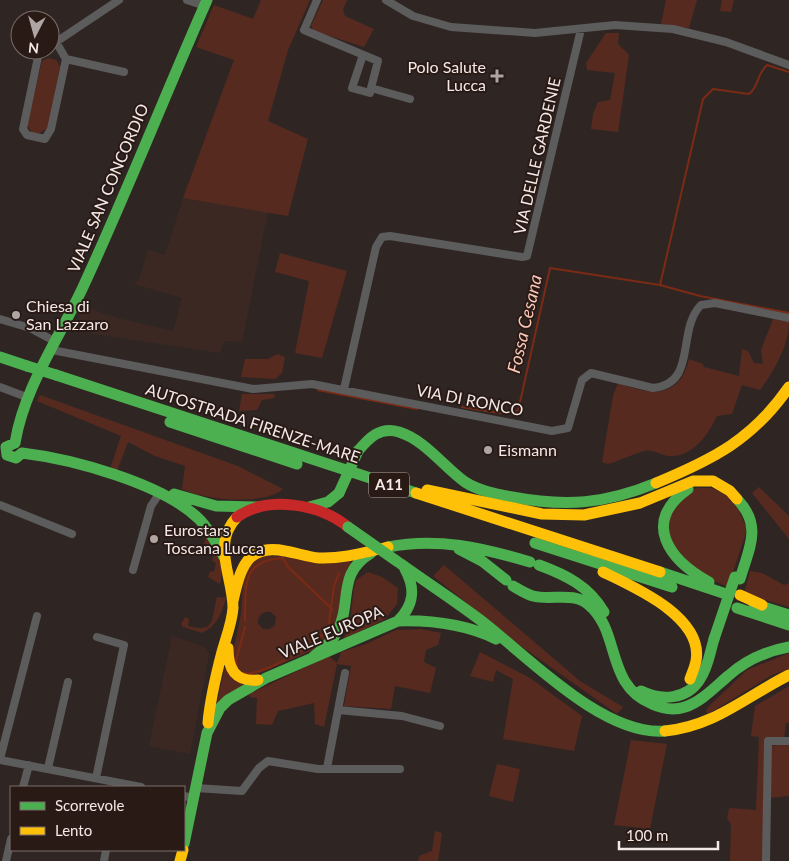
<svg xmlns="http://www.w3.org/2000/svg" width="789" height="861" viewBox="0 0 789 861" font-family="Lato,sans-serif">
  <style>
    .built { fill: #3c2822 }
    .green { fill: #572a1f; fill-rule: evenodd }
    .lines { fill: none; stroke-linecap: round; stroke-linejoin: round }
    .stream { stroke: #7b2b15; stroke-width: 2 }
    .street { stroke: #5c5c5c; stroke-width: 8 }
    .fast { stroke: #4caf50; stroke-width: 11 }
    .slow { stroke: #ffc107; stroke-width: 11 }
    .jam { stroke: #c62828; stroke-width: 11 }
    .fast-bridge { stroke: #4caf50; stroke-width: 11 }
    .poi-dot { fill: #afa5a2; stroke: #291a16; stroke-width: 2 }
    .labels { text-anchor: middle; stroke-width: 4; stroke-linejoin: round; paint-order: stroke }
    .shield { fill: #291a16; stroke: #b7aba8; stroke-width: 1 }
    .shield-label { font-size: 15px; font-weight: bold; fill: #f4e9e6 }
    .poi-label { font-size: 16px; fill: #f4e9e6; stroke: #291a16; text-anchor: start }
    .street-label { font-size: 16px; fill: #f4e9e6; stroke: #291a16 }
    .water-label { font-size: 18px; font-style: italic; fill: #fbc8ba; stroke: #291a16 }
  </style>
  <rect width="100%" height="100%" fill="#2f2624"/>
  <path class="built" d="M183 198 268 211 242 342 224 341 220 353 94 334 74 328 84 307 118 318 173 331 182 298 134 284 139 280 148 250 165 255Z
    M172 636 197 644 206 648 209 654 190 754 149 746Z"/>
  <path class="green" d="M261 0H310L288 50 268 121 308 139 288 216 183 198 234 60 196 47 214 5 253 19Z
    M323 0H347L343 10 345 16 374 29 364 47 314 31 311 26Z
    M666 0H697L689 28 661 24Z
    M722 0H734L731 12 720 11Z
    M606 33H619L618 44 629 55 618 132 591 129 593 114 598 102 610 100 615 73 587 70 586 63Z
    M48 58 56 60 60 66 48 128 38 134 32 133 27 125 42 61Z
    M280 253 347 271 322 358 295 353 309 281 275 272Z
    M773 319 789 322C789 345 774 371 760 390L742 385 732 414 717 416C708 435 692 458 668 456 661 455 652 449 645 451 635 453 619 461 608 464L602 462 613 396 618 383C650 395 679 400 689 359L703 364 704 367 739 376 742 349 748 351 754 363 763 364 761 350Z
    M277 354 285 357 282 373 275 379 241 377 245 359H268Z
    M242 394H274L275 398 262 400 257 410 239 411Z
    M40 395 238 466 283 489C264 506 204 500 182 489L185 466 155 456 128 442 117 471 110 469 121 436 37 401Z
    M759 487 789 516V539L752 493Z
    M699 488H712L734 499 746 527V533L728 587 701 575 668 540 670 510 693 489Z
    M207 535C216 550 225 566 220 584L208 577 210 571 214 572 216 563 212 561 213 554 206 551 204 544Z
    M260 556 352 557 339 622 316 649 255 675 246 676 238 672 232 657 241 614 243 581 245 571ZM271 612 276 617 275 625 270 629H263L258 623C258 615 263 611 271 612Z
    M444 565 580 681 623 707 617 714 521 646 433 576Z
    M750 571 762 573 784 585 789 583V607L744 594Z
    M368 572 382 577 398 588 397 604 385 619 343 640C354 622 350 600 356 580Z
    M217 597 226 598C222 613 217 626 202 633L183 627 181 624 185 617 189 619 188 626C216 633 211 620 217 597Z
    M421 629 441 633 438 645 426 650 424 662 436 668 430 693 395 686 391 709 344 706 351 666 337 664 324 727 315 724 314 703 278 711 272 725 256 724 257 698 250 697 249 694 329 656 337 663 341 652 366 644 396 630Z
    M480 652 530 678 582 716 574 751 503 739 513 679 496 670 493 682 470 676Z
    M789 653V669L772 675 708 714 706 711 709 706 747 670Z
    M225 666 243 686 216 707Z
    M789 686V723H786L784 739 765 738 763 861H730L731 824 727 819 729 808 756 810 759 737 751 736 755 706Z
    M631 740 667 744 650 829 614 825Z
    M789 744V796L769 798 771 746Z
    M497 764 520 769 513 802 489 796Z
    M435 831 442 833 438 861H418L419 856 432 851Z"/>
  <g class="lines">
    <path class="stream" d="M660 285 703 99 713 89 749 94C758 88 757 74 767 65L789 72
      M318 390 417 409
      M462 407 500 413 518 411 550 268 660 285 700 296 789 313
      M245 620C246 586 241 560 283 558L288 567 332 609
      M237 668 236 661 245 627
      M242 673C263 677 313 645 328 630L334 586 339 573"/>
    <path class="street" d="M187 0 205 6
      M317 0 304 30 378 61 371 88 410 99
      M386 0 413 16 451 27 535 33 615 25 673 29 726 42 789 65
      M50 46 119 0
      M44 50 38 57 23 129 27 135 45 139 51 129 66 59 56 42
      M363 55 352 88 370 93 371 88
      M66 59 124 72
      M0 319 30 328 56 342
      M52 350 253 389 312 384 552 431 568 428 582 380 591 373 653 388C698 384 676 330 701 305L715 303 789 318
      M0 387 29 398
      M344 389 376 247 382 237 390 236 522 257 527 256 581 29
      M0 505 72 534
      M133 570 151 506 159 494
      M338 710 402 716 440 726
      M0 759 37 616
      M0 760 141 787
      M48 768 68 682
      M327 768 345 673
      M96 778 124 645 97 637
      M23 787 29 765
      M196 788 242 791 259 768 268 761 318 769H400
      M184 796 194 798
      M6 861 11 839
      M104 861 106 850
      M766 861 768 741H789"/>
    <path class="fast" d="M0 357 27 366
      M56 375 416 493
      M170 422 297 464
      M15 443C24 387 60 337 83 287 127 192 165 95 207 0
      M15 443 6 447 7 455 16 458 22 453
      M358 451C369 438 380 426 399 432 425 440 443 466 465 482 479 491 496 494 512 497 566 507 605 504 656 483
      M22 453C72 459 162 483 199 519 210 530 217 544 224 557
      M688 489C641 522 669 560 709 582
      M174 494 216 506 258 507
      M737 499C763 526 749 548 740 579
      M309 507 328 502 339 493
      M535 543 672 587
      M388 547C437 537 483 548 530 562
      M459 549 482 561 506 580
      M401 564C430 585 460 604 488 626 532 661 605 736 665 731
      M539 565C566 575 589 586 604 612
      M660 572 723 593
      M513 586C520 590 526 594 533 596 552 601 573 591 589 605 621 632 605 685 652 704 663 709 673 711 685 707 701 702 715 687 728 676 746 660 766 651 789 647
      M754 604 789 615
      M737 608 789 625
      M398 621C433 620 465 624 496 639
      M313 657C322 650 332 642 337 632 353 602 336 574 371 553
      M641 691C661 701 687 700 700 679 708 668 710 652 714 639
      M184 844 207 733 220 708 228 700 266 678 398 621C414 605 416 589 405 569"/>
    <path class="slow" d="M656 483C714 459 753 439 789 387
      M427 490 542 514 584 515 640 503 693 481H713L730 491 737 499
      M416 493 660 572
      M603 572C634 587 704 617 696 661 695 667 692 673 690 679
      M740 595 762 605
      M233 601C240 570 246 543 285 551 297 553 308 557 319 558 343 559 366 552 388 547
      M228 648C228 669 235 682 258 680
      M208 723C210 699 216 675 222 652 226 637 232 623 233 608 233 576 211 544 237 517
      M665 731C715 726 745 697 789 675
      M180 861 183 850"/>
    <path class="jam" d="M237 517C268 495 320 504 348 527"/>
    <path class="fast-bridge" d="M27 366 56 375
      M339 493 358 451
      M348 527 398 562
      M714 639 735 577"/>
  </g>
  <g class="poi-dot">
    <path d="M494.5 68.5h5v5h5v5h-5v5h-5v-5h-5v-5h5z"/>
    <circle cx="16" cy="315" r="5"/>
    <circle cx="488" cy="450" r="5"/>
    <circle cx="154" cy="539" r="5"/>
  </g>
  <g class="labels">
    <rect class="shield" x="369" y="472.5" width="40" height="25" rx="4"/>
    <g class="shield-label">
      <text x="389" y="490">A11</text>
    </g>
    <g class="poi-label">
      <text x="486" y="73" text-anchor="end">Polo Salute<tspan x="486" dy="18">Lucca</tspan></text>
      <text x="26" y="312">Chiesa di<tspan x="26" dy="18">San Lazzaro</tspan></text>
      <text x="498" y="456">Eismann</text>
      <text x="164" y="536">Eurostars<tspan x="164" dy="18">Toscana Lucca</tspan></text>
    </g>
    <g class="street-label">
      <text transform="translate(537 156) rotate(-77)" y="6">VIA DELLE GARDENIE</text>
      <text transform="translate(108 188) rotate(-67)" y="6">VIALE SAN CONCORDIO</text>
      <text transform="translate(470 400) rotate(11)" y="6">VIA DI RONCO</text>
      <text transform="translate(253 423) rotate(18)" y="6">AUTOSTRADA FIRENZE-MARE</text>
      <text transform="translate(331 632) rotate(-23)" y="6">VIALE EUROPA</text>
    </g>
    <g class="water-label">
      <text transform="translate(525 324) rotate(-77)" y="6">Fossa Cesana</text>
    </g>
  </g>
  <rect x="10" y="786" width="175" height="65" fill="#291a16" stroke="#7a6d69"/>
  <rect x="20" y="802" width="25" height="8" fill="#4caf50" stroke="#7a6d69"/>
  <text x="55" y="811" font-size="15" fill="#f4e9e6">Scorrevole</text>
  <rect x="20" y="827" width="25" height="8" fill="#ffc107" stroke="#7a6d69"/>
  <text x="55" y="836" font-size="15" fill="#f4e9e6">Lento</text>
  <g transform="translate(35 35) rotate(186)"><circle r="24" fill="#291a16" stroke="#7a6d69"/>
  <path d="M0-4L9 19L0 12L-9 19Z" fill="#afa5a2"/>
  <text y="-8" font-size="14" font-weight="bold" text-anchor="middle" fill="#f4e9e6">N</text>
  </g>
  <path d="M619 841v8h99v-8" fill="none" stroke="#f4e9e6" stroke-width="2.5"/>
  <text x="626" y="841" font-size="15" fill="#f4e9e6" stroke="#291a16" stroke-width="4" paint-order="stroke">100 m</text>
</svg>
